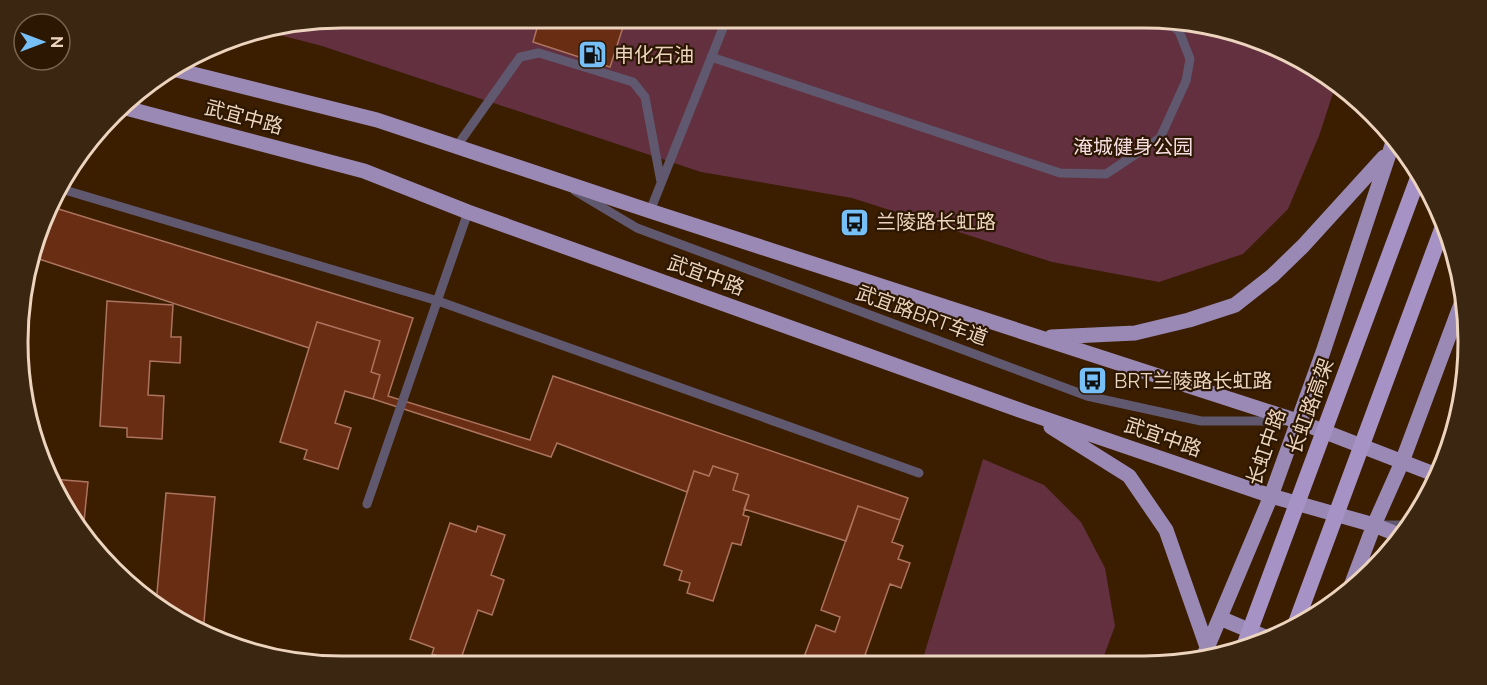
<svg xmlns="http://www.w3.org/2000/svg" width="1487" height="685" viewBox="0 0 1487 685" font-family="Raleway,'Noto Sans SC',sans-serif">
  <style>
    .green { fill: #62303f }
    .building { fill: #692d14; stroke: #ac735d; stroke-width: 1.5 }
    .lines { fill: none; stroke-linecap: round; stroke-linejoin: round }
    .service { stroke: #60586e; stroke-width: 9 }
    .primary { stroke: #9a89b5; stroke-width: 15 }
    .trunk-bridge { stroke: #a692c4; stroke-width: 16 }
    .labels { text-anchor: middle; stroke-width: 4.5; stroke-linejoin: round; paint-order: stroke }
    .poi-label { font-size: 20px; fill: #edd4bf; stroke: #2c1702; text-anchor: start }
    .street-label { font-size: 20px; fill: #edd4bf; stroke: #2c1702 }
    .park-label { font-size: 20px; fill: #f6dde2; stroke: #2c1702 }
    .rim { fill: none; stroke: #edd4bf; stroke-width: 3 }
  </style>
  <rect width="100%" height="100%" fill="#3b1d00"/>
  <path class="green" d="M343 18H1145L1268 43 1335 87 1319 136 1288 209 1243 254 1159 282 1052 262 852 198 701 172 322 46 264 31Z
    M983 459 1044 485 1081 522 1105 568 1115 626 1101 664 921 665Z"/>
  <path class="building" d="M540 18H626L610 67 533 42Z
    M52 207 413 318 388 396 530 440 553 376 908 498 900 520 858 506 846 541 744 509 749 495 733 490 738 474 713 466 709 476 694 471 687 492 557 443 551 457 373 399 380 375 371 372 380 341 317 322 309 348 33 257Z
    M107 301 173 305 171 337H181L180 363 150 361 148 395 164 396 162 439 127 437V428L100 426Z
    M317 322 380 341 371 372 380 375 373 399 345 391 335 423 351 428 338 469 304 459 307 450 280 442Z
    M713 466 738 474 733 490 749 495 743 515 749 517 741 545 732 543 713 601 687 593 690 583 679 580 682 571 664 565 694 471 709 476Z
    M52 479 88 482 83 531 61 504Z
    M166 493 215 497 203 633 156 604Z
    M858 506 900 520 892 542 903 546 898 559 910 563 901 588 890 584 865 655 874 658 871 665H801L816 625 835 632 840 617 821 610Z
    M450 523 476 532 478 526 505 535 491 575 504 580 492 615 478 610 459 664 432 654 434 648 410 639Z"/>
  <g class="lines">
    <path class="service" d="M711 57 1060 173 1106 174 1160 138 1186 81 1190 59 1179 31 1167 22
      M457 146 520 57 539 53 633 82 645 97 661 182
      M58 188 438 301 919 473
      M575 191 637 228 1087 396 1201 421H1283
      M650 211 727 18
      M367 504 468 212
      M1382 525H1411"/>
    <path class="primary" d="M177 70 377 120 650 211 1297 421 1439 476
      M122 107 364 171 468 212 1028 413 1271 496 1374 525 1404 537
      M1051 337 1135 333 1189 320 1235 305 1272 276 1303 246 1384 157
      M1051 427 1129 476 1166 530 1207 647
      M1348 594 1374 525 1402 462 1461 304
      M1220 618 1272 640
      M1202 660 1271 496 1323 352 1393 142"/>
    <path class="trunk-bridge" d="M1294 628 1445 221
      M1243 649 1418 178"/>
  </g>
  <defs>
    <symbol id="fuel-square" viewBox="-11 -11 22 22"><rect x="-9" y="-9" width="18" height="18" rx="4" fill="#76c0f7" stroke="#2c1702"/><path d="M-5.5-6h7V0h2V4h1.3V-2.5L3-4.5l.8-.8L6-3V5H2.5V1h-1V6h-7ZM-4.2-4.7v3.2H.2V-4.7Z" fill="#111"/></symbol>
    <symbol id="bus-square" viewBox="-11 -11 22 22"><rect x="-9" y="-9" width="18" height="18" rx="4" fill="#76c0f7" stroke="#2c1702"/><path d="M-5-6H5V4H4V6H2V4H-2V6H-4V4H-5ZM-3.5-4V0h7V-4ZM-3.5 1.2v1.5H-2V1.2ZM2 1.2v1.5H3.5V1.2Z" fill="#111"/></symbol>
  </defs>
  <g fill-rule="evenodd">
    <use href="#fuel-square" x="576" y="38" width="33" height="33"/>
    <use href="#bus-square" x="838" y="206" width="33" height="33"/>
    <use href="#bus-square" x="1076" y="364" width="33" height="33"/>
  </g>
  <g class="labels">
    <g class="poi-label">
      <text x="614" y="62">申化石油</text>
      <text x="876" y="229">兰陵路长虹路</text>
      <text x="1114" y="388">BRT兰陵路长虹路</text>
    </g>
    <g class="street-label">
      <text transform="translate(244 117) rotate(15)" y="7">武宜中路</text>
      <text transform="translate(706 275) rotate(20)" y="7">武宜中路</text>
      <text transform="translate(922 315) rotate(20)" y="7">武宜路BRT车道</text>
      <text transform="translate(1310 406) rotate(-70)" y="7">长虹路高架</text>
      <text transform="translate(1163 437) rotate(19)" y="7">武宜中路</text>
      <text transform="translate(1266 447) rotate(-71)" y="7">长虹中路</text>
    </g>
    <g class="park-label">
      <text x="1133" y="154">淹城健身公园</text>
    </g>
  </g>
  <path d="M0 0H1487V685H0ZM342 28H1144A314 314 0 0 1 1458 342V342A314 314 0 0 1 1144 656H342A314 314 0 0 1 28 342V342A314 314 0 0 1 342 28Z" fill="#3b2611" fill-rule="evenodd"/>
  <path class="rim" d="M342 28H1144A314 314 0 0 1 1458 342V342A314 314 0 0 1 1144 656H342A314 314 0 0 1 28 342V342A314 314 0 0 1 342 28Z"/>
  <g transform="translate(42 42) rotate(90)"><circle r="28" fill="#2c1702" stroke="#79634e" stroke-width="1.5"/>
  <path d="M0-4.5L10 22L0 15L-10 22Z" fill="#76c0f7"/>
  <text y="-9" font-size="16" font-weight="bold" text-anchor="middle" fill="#edd4bf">N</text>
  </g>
</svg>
